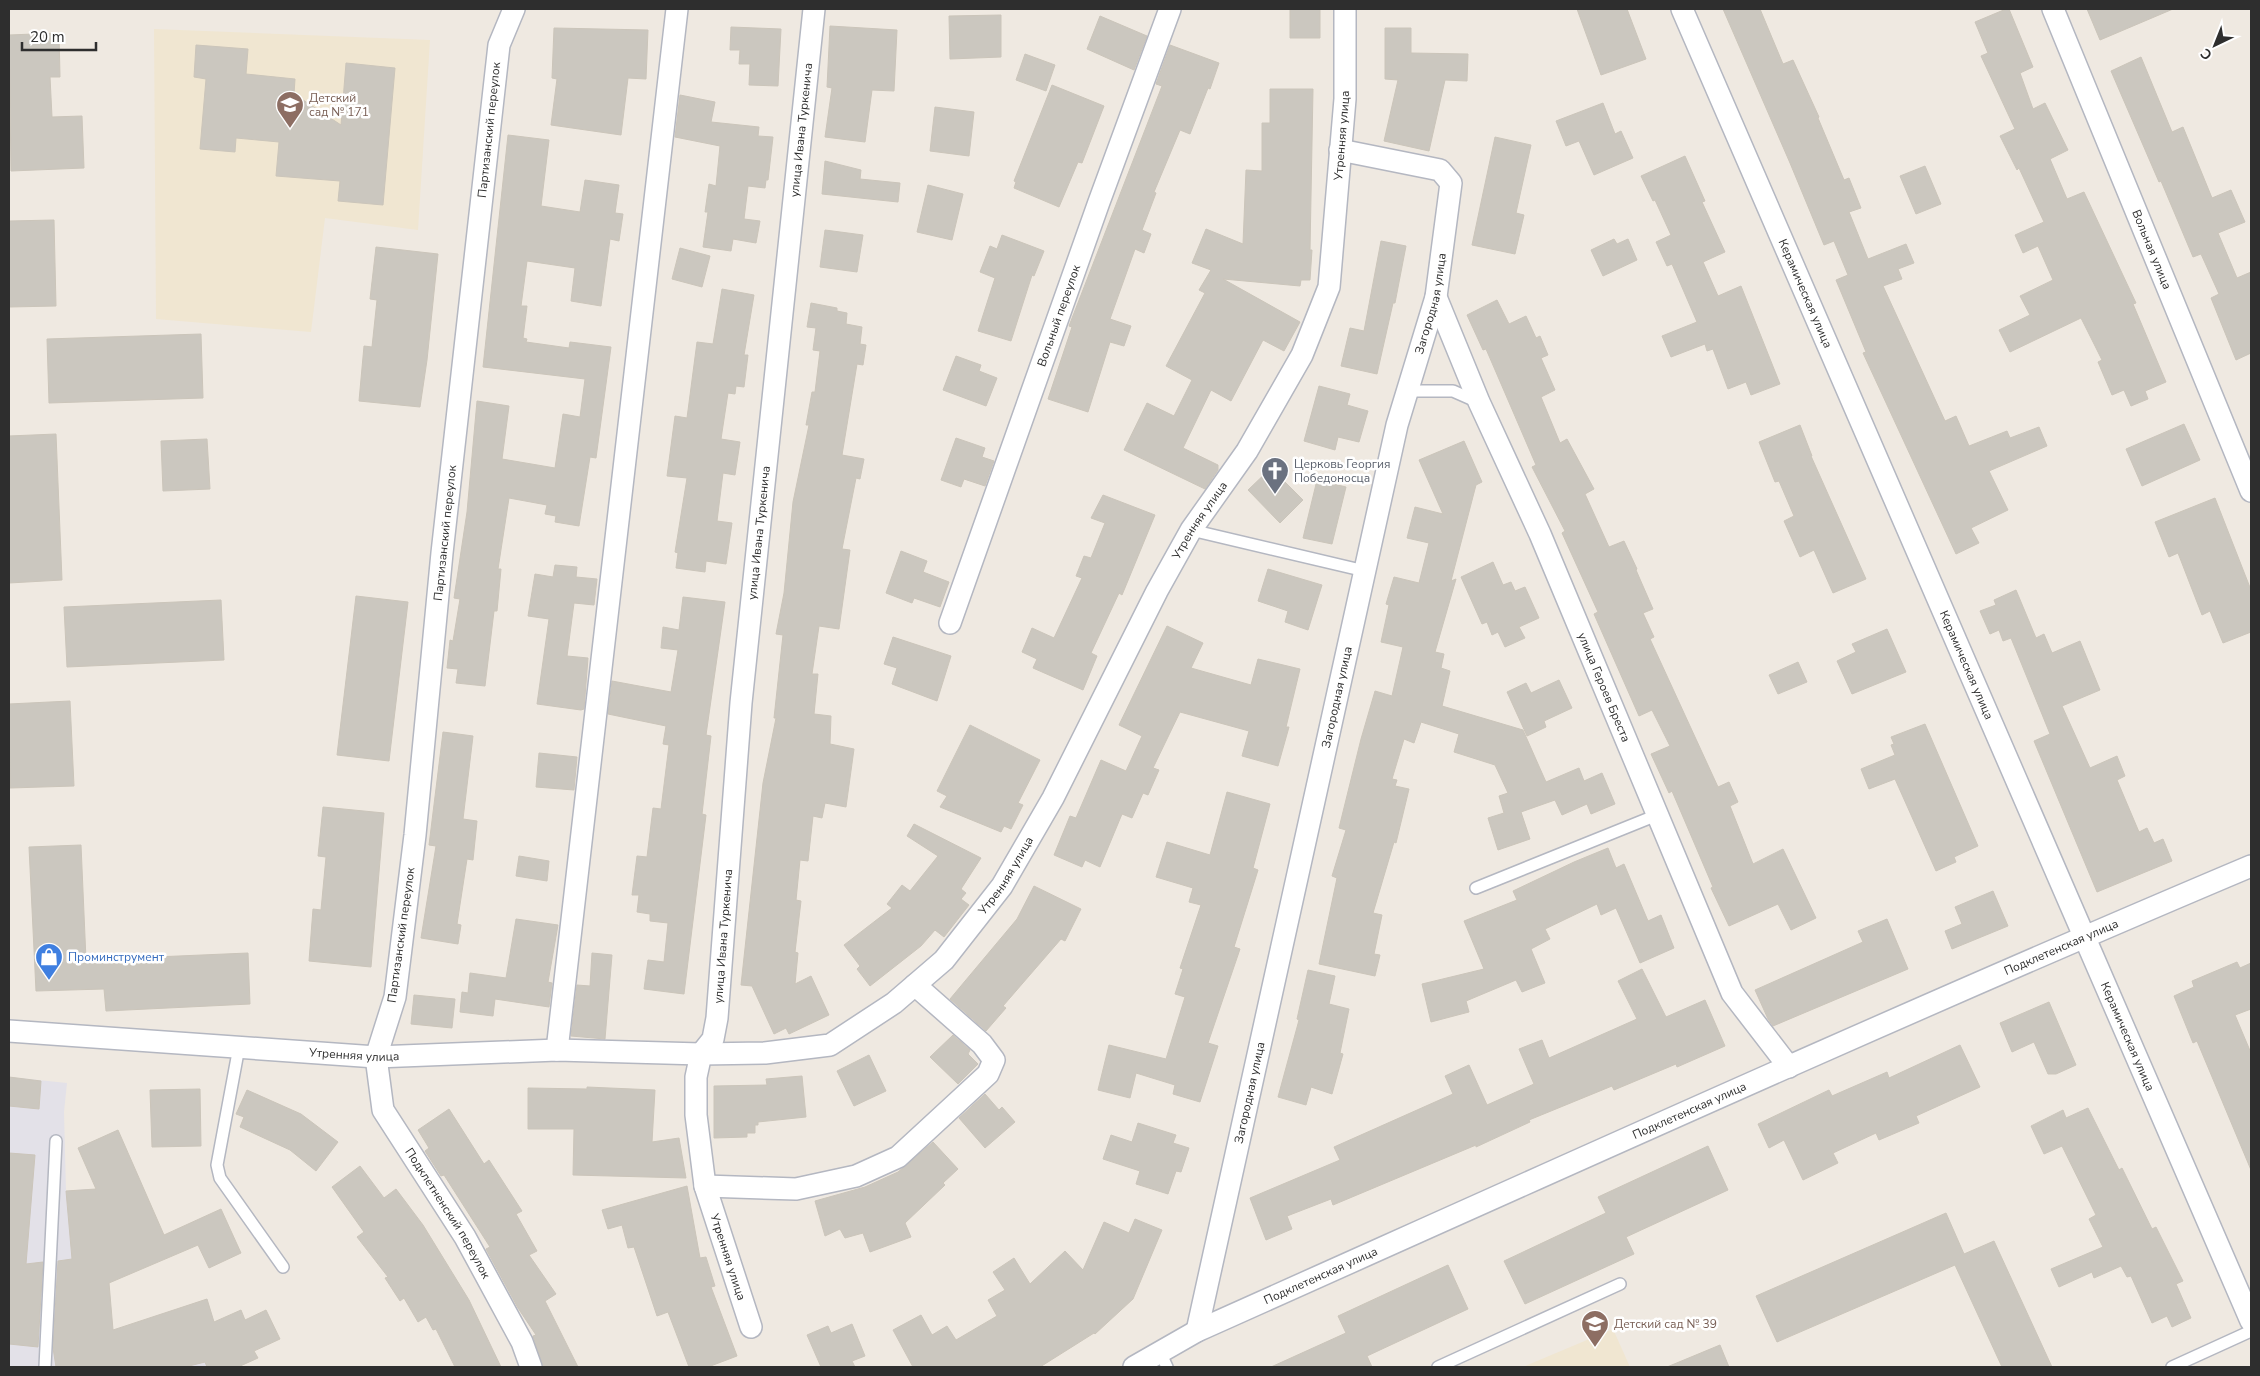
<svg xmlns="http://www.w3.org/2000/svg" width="2260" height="1376" viewBox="0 0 2260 1376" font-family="'Nunito Sans',sans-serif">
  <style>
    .industrial { fill: #e3e1e8 }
    .education { fill: #f0e6d1 }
    .building { fill: #cbc7bf; stroke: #cbc5ba }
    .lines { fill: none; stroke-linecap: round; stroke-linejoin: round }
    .lane-casing { stroke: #b4b7c1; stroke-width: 14 }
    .street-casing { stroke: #b4b7c1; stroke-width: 24 }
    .lane { stroke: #fff; stroke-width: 11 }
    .street { stroke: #fff; stroke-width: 21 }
    .labels { text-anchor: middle; stroke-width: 5; stroke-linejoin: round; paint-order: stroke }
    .education-label { font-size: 12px; fill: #785e54; stroke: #fff; text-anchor: start }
    .street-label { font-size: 12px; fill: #2e2e2e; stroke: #fff }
    .worship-label { font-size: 12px; fill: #5b616d; stroke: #fff; text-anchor: start }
    .shop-label { font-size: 12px; fill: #366cbe; stroke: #fff; text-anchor: start }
  </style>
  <rect width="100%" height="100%" fill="#efe9e1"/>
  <path class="industrial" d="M9 1077 67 1083 64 1112 66 1191 86 1189 92 1258 107 1257 113 1330 207 1299 221 1343 232 1367H9Z"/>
  <path class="education" d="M154 29 430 40 418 230 325 218 311 332 156 319Z
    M1613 1329 1630 1367H1523Z"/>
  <path class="building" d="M1290 9H1320V38H1290Z
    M1577 9H1627L1646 59 1601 75Z
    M1723 9H1760L1783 64 1793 60 1819 117 1818 118 1844 180 1849 178 1861 208 1849 212 1868 259 1906 244 1914 263 1898 269 1902 279 1883 286 1945 421 1956 416 1969 446 2007 431 2010 438 2039 427 2047 446 1989 471 2008 510 1971 528 1979 543 1956 554 1863 353 1866 352 1836 280 1848 275 1834 241 1824 245 1790 163Z
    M2006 9H2009L2033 67 2020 73 2033 109 2045 103 2068 150 2050 159 2067 199 2084 192 2136 303 2133 304 2166 382 2145 391 2148 399 2131 406 2124 390 2112 395 2098 362 2102 360 2081 318 2010 352 1999 330 2030 315 2020 296 2053 280 2038 246 2023 253 2015 235 2044 222 2019 168 2017 170 2000 136 2015 129 1981 56 1988 53 1975 22Z
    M2087 9H2173L2100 40Z
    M1001 15V57L950 59 949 16Z
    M1100 16 1147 36 1134 70 1087 49Z
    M830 26 897 30 894 91 872 90 865 142 825 137 832 88 827 87Z
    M731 27 781 29 778 86 749 85 750 64H739L740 50H730Z
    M554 28 648 30 646 79 628 78 621 135 551 125 557 79 552 78Z
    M1385 28H1411V53L1468 54 1467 81 1445 80 1429 151 1384 141 1398 80 1385 79Z
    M59 33 60 77H50L52 117 82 116 84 168 11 171 9 35Z
    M196 45 248 49 246 74 295 79 294 94 341 125 346 63 395 68 383 205 338 201 340 181 276 176 279 142 236 138 235 152 200 149 206 79 194 77Z
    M1170 45 1219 63 1210 89 1208 88 1190 134 1180 130 1154 192 1156 193 1142 230 1151 234 1144 253 1135 249 1110 319 1131 326 1124 346 1110 342 1088 412 1048 399 1072 327 1069 326 1162 86 1156 84Z
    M1025 54 1055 65 1046 91 1016 80Z
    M2141 57 2172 132 2183 127 2212 198 2231 190 2245 222 2218 233 2237 278 2251 272V353L2236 360 2211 298 2219 294 2201 254 2193 257 2161 181 2159 182 2111 71Z
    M1052 85 1104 106 1082 163 1078 162 1059 207 1014 188 1016 182 1014 181Z
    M1270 89H1313L1310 250H1312L1310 280H1301L1300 286 1223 279 1300 322 1284 351 1263 340 1231 401 1211 390 1183 448 1218 465V470L1205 489 1124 450 1147 403 1174 416 1192 380 1166 366 1205 293 1199 290 1211 270 1192 263 1206 229 1243 244 1246 170 1262 171V123H1270Z
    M680 95 715 102 711 122 759 127 758 136 773 137 768 180H766L765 188 748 186 744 219 760 221 756 243 733 239 731 251 703 247 708 212H705L709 184 716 186 720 146 675 137Z
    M1603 103 1615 134 1621 131 1633 158 1594 175 1579 141 1566 146 1556 121Z
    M935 107 974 112 969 156 930 151Z
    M508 135 549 140 541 206 580 212 585 180 619 185 615 213 623 214 619 241 610 239 601 306 571 301 575 268 527 261 521 306H527L523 338 527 339 526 342 569 348 570 342 611 347 596 458 590 457 579 526 555 522 556 516 545 514 547 505 509 498 498 569H501L497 611H494L485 686 456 683 458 669 447 668 450 640 453 641 460 599 454 598 467 512 477 401 509 406 502 459 555 468 563 414 580 417 585 379 483 367Z
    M1495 137 1531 145 1516 213 1524 215 1515 254 1472 245Z
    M1685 156 1705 201 1702 202 1725 252 1703 262 1718 296 1741 286 1780 384 1751 395 1746 382 1728 389 1713 349 1707 351 1705 344 1671 357 1662 336 1697 322 1672 264 1667 266 1656 242 1671 235 1655 200 1653 201 1641 176Z
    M825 161 861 170 860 179 900 183 898 202 822 194Z
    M1925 166 1941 204 1916 214 1900 176Z
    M928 185 963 194 952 240 917 232Z
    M54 220 56 306 9 307V221Z
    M825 230 863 235 857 272 820 267Z
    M1002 235 1044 251 1034 276 1032 275 1011 341 978 331 995 278 980 272 990 246 997 249Z
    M1614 239 1617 244 1628 239 1637 260 1603 276 1591 250Z
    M1381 241 1406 246 1395 303H1393L1377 374 1341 366 1350 328 1364 331Z
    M376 247 438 254 427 360 420 407 359 401 364 346 372 347 377 300 370 299Z
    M680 248 710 256 702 287 672 279Z
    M722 289 754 295 744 355H748L744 387 736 386 735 394 728 393 721 439 740 442 735 475 723 473 717 521 732 523 726 564 706 561 705 572 676 568 678 553 675 552 687 478 667 476 675 416 687 418 697 342 713 344Z
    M1497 300 1509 324 1526 316 1536 338 1540 336 1548 355 1541 358 1555 390 1541 397 1560 443 1567 439 1594 489 1585 494 1609 547 1624 541 1637 569 1636 570 1653 609 1643 613 1654 637 1650 639 1718 787 1729 782 1738 802 1730 806 1753 864 1783 849 1816 918 1791 930 1778 904 1729 926 1711 888 1713 887 1672 791 1669 793 1651 754 1670 746 1652 710 1639 716 1594 614 1598 612 1562 533 1565 531 1532 467 1536 465 1486 349 1483 350 1467 315Z
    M811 303 837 308V311L847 313 846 324 862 327 860 344 866 345 863 365 857 364 842 455 864 459 860 479 856 478 842 549 850 550 839 629 819 626 812 674H818L814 714 831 716 830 744 854 749 846 807 825 803 822 818 813 816 808 861 800 860 796 900 801 901 795 952 798 953 795 984 811 976 829 1015 789 1034 786 1028 774 1034 752 986 741 985 763 783 776 718H774L783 635 776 634 784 593 793 502 809 425H806L812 392H815L820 351 813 350 816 328 807 327Z
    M201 334 203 398 49 403 47 339Z
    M956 356 981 365 979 371 997 378 986 406 943 390Z
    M1319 386 1350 394 1347 405 1368 411 1359 442 1338 437 1335 450 1304 441Z
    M2184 424 2200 460 2142 486 2126 449Z
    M1800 425 1812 456H1811L1866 579 1833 593 1814 550 1800 557 1784 521 1794 516 1779 481 1775 482 1759 442Z
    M56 434 62 580 9 583V436Z
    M956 438 985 448 982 457 994 461 985 486 964 479 961 487 941 480Z
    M207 439 210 489 163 491 161 441Z
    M1464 441 1482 482 1476 485 1451 581 1456 579 1435 652 1444 654 1441 668 1450 671 1442 706 1523 730 1546 782 1579 768 1584 781 1602 773 1615 804 1591 814 1587 804 1562 815 1555 800 1521 812 1530 839 1498 850 1488 818 1504 813 1499 796 1508 793 1495 765 1454 752 1459 734 1421 722 1414 743 1404 739 1392 779 1397 780 1395 786 1409 789 1396 843 1394 842 1373 913 1382 915 1374 954 1380 955 1375 976 1319 964 1337 878 1332 876 1346 830 1339 828 1361 739 1375 691 1392 696 1403 647 1381 642 1389 605 1386 604 1394 577 1419 583 1429 543 1407 538 1415 507 1443 514 1419 460Z
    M1271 468 1303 500 1280 523 1248 490Z
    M1317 480 1346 487 1332 544 1303 538Z
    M1103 495 1155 515 1122 595 1119 593 1091 653 1097 656 1083 690 1033 668 1037 659 1022 652 1032 628 1054 638 1082 578 1076 576 1084 556 1091 558 1105 523 1091 518Z
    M2215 498 2251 590V632L2223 643 2210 611 2202 615 2178 553 2169 557 2155 522Z
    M901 551 927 561 923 572 949 582 940 607 914 598 912 603 886 593Z
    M1493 562 1503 585 1511 582 1515 591 1525 587 1539 618 1519 627 1525 638 1505 647 1498 632 1492 635 1487 622 1482 624 1461 577Z
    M555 565 577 567 576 577 597 579 594 605 574 603 567 656 588 658 584 709 581 710 537 704 549 619 528 616 535 574 553 577Z
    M1268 569 1322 585 1308 630 1285 622 1288 611 1258 601Z
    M2016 590 2036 638 2044 634 2052 653 2080 641 2100 690 2062 706 2090 768 2117 756 2125 776 2117 780 2139 832 2147 828 2154 843 2163 839 2172 861 2097 892 2034 741 2050 734 2011 638 2003 641 1999 630 1990 634 1980 611 1996 605 1994 600Z
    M356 596 408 602 389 761 337 755Z
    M683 597 725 602 706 735 711 736 702 814 706 815 684 994 644 989 648 960 664 962 668 923 650 921V914L637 912 639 895H632L637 856 647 857 653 808 661 809 669 745 663 744 666 726 608 714 612 681 671 692 678 650 661 648 663 627 679 630Z
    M221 600 224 660 67 667 64 607Z
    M1167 626 1203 643 1191 668 1251 685 1258 659 1300 669 1286 727H1289L1278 766 1242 756 1249 731 1180 712 1153 768 1159 770 1148 795 1143 793 1132 818 1122 814 1100 867 1085 860 1082 867 1054 855 1070 816 1076 818 1101 760 1126 771 1142 736 1119 725Z
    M1887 629 1906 672 1852 694 1837 661 1856 652 1852 644Z
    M893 637 951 656 937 701 892 684 897 668 884 664Z
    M1798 662 1807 682 1778 694 1769 675Z
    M1559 680 1572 708 1544 721 1546 727 1527 736 1507 692 1526 683 1531 693Z
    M70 701 74 786 10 788 9 704Z
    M1925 724 1978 846 1954 857 1956 862 1936 871 1895 779 1869 789 1861 769 1895 755 1891 745 1894 744 1891 737Z
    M970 725 1040 760 1018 803 1023 805 1011 829 1004 826 1001 832 940 807 947 796 937 791Z
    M443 732 473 736 463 819 477 821 473 860 467 859 457 924 461 925 458 944 421 938 436 846 429 845Z
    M539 753 577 757 574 790 536 787Z
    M1227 792 1270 804 1253 868 1258 870 1234 947 1240 949 1208 1043 1218 1046 1200 1102 1173 1094 1175 1085 1136 1073 1130 1098 1098 1090 1109 1045 1166 1059 1185 997 1175 994 1183 969 1180 968 1201 905 1189 902 1193 888 1156 877 1167 842 1210 855Z
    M323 807 384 813 371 967 309 961 313 909 321 910 326 857 318 856Z
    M914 824 981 858 961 889 966 893 961 899 969 905 944 937 935 930 921 946 870 986 857 969 860 966 844 945 892 908 887 904 902 885 910 891 938 856 907 836Z
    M81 845 86 960 248 953 250 1004 106 1011 104 989 36 991 29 847Z
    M1608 848 1616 868 1624 864 1648 921 1661 915 1674 948 1640 963 1616 908 1601 915 1597 904 1545 929 1550 939 1531 949 1545 983 1522 992 1516 980 1466 1001 1469 1012 1431 1022 1422 984 1484 969 1464 921 1517 900 1513 891 1574 862Z
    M519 856 549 861 547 881 516 876Z
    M1034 886 1081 909 1065 941 1061 939 1003 1006 1006 1008 986 1031 950 999 1017 919Z
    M1993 891 2008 926 1952 949 1945 931 1962 924 1955 907Z
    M516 919 558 925 548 982 552 983 549 1007 495 999 493 1016 460 1012 462 992 468 993 470 973 506 978Z
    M1887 919 1908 969 1773 1026 1768 1019 1755 990 1863 942 1858 931Z
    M592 953 612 955 605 1039 571 1036 577 985 590 986Z
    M2237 962 2240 968 2251 963V1009L2235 1015 2251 1053V1170L2197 1041 2193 1043 2174 996 2194 987 2192 981Z
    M1642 969 1666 1017 1705 1000 1725 1046 1677 1067 1676 1064 1614 1090 1612 1086 1529 1120 1530 1122 1476 1147V1145L1333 1205 1331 1199 1287 1216 1292 1229 1266 1240 1250 1198 1340 1160 1334 1147 1453 1094 1445 1076 1469 1065 1487 1105 1534 1084 1519 1049 1542 1040 1549 1058 1637 1019 1618 981Z
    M1308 970 1335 976 1329 1004 1349 1009 1340 1053 1343 1054 1332 1094 1311 1087 1306 1105 1278 1097 1299 1020 1297 1019Z
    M414 995 455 999 452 1028 411 1024Z
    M2049 1002 2076 1065 2056 1074H2048L2034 1042 2012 1052 2000 1023Z
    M953 1035 970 1050 968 1054 978 1064 958 1084 930 1057Z
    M1960 1045 1980 1087 1916 1116 1919 1123 1879 1140 1876 1133 1833 1153 1838 1163 1803 1180 1784 1140 1769 1148 1758 1124 1829 1090 1832 1096 1887 1072 1889 1078Z
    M869 1055 886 1091 854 1106 837 1071Z
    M802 1076 806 1117 758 1122V1125H755V1133H747V1137L714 1138V1086L767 1085 766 1079Z
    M9 1077 41 1081 39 1109 9 1106Z
    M587 1087 655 1090 652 1142 679 1138 686 1178 573 1175 574 1129H528V1088L587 1089Z
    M200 1089 201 1146 152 1147 150 1090Z
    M247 1090 301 1114 338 1142 316 1171 290 1150 240 1127 244 1117 236 1114Z
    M985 1094 999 1110 1002 1107 1015 1122 985 1148 959 1118Z
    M2088 1108 2119 1170 2122 1168 2152 1229 2156 1227 2183 1281 2176 1284 2191 1318 2172 1327 2167 1316 2152 1323 2131 1276 2127 1277 2121 1266 2094 1278 2092 1272 2059 1287 2051 1269 2103 1247 2089 1219 2096 1215 2062 1146 2044 1154 2031 1126 2063 1110 2066 1118Z
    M449 1109 484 1164 489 1160 522 1211 516 1214 537 1251 529 1255 556 1294 545 1301 578 1367H543L533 1336 536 1335 518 1308 486 1249 490 1247 444 1175 441 1176 425 1151 429 1148 418 1130Z
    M1138 1123 1176 1135 1173 1143 1189 1148 1181 1172 1176 1171 1168 1194 1136 1184 1140 1171 1103 1159 1111 1135 1132 1142Z
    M118 1130 164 1235 221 1209 241 1253 209 1268 198 1245 109 1283 113 1330 207 1299 214 1322 241 1310 245 1320 266 1310 280 1339 254 1351 258 1358 238 1367H207L205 1362 185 1367H56L53 1348 58 1261 72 1259 66 1191 96 1189 78 1148Z
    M933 1142 958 1169 943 1183 945 1185 905 1223 911 1237 870 1252 863 1233 845 1238 840 1229 825 1236 815 1201 865 1187 898 1172Z
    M1708 1146 1728 1190 1626 1237 1634 1254 1525 1304 1504 1261 1606 1213 1598 1197Z
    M9 1153 35 1155 26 1264 43 1262 38 1347 9 1344Z
    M360 1166 384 1198 396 1189 423 1225 469 1300 501 1367H455L436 1329 433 1330 426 1317 418 1322 404 1298 400 1301 385 1278 388 1277 357 1237 364 1232 332 1187Z
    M687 1186 700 1258 706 1257 715 1286 711 1287 737 1356 708 1367H689L668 1312 657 1316 634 1247 628 1248 622 1225 608 1229 602 1210Z
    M1946 1213 1964 1254 1994 1241 2052 1367H2002L1955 1265 1777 1342 1756 1296Z
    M1135 1219 1162 1230 1133 1299 1095 1334 1094 1333 1040 1367H913L893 1330 921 1315 932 1335 947 1326 956 1340 997 1316 988 1300 1005 1290 993 1272 1014 1258 1030 1284 1065 1251 1083 1270 1104 1222 1129 1233Z
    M1448 1265 1468 1309 1367 1356 1372 1367H1271L1346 1333 1338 1316Z
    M852 1324 865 1356 852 1361 855 1367H821L807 1335 828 1326 831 1333Z
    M1720 1345 1729 1367H1667Z"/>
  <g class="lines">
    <defs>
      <path id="lane" d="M1407 391H1453L1478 402
        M1191 530 1365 571
        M1476 888 1657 815
        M239 1047 217 1165 220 1178 283 1267
        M1160 1352 1167 1367
        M45 1367 56 1141
        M1438 1367 1620 1284
        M2172 1367 2251 1331"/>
      <g id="street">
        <path id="s1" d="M514 9 499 45 442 553 415 835 395 997 376 1057 383 1110 465 1237 522 1342 531 1367"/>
        <path id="s2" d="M1682 9 2251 1321"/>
        <path id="s3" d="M2053 9 2251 491"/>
        <path id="s4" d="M1436 297 1479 402 1540 534 1732 993 1789 1067"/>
        <path id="s5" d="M950 623 1099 202 1170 9"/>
        <path id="s6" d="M9 1031 376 1057 557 1050 701 1054 765 1053 830 1045 894 1003 944 960 1002 886 1053 798 1157 591 1191 530 1247 451 1302 355 1329 287 1345 99V9"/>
        <path d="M557 1050 677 9"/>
        <path d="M705 1186 796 1189 856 1176 898 1157 988 1074 994 1060 982 1044 915 985"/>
        <path id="s7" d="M751 1327 705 1186 696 1115V1077L701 1054 713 1039 717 1018 741 703 814 9"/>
        <path id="s8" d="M1197 1331 1397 425 1436 297 1451 183 1440 170 1340 150"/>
        <path id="s9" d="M1134 1367 1197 1331C1548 1174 1898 1015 2251 866"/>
      </g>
    </defs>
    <use href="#lane" class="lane-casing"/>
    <use href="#street" class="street-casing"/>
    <use href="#lane" class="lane"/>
    <use href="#street" class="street"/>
  </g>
  <defs>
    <symbol id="school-pin" viewBox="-11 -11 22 30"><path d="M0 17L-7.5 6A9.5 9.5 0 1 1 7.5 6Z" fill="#8d6e63" stroke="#fff"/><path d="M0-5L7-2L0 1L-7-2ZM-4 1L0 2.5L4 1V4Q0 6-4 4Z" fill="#fff"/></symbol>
    <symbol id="church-pin" viewBox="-11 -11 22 30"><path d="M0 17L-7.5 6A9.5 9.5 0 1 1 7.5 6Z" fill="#6b7280" stroke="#fff"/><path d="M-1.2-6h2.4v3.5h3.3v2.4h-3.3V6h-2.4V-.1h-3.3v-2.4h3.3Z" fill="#fff"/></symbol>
    <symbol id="shop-pin" viewBox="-11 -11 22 30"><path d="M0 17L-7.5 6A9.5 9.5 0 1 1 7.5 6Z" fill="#3f7fe0" stroke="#fff"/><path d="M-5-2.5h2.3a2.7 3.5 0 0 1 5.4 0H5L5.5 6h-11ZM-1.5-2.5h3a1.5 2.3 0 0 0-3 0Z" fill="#fff"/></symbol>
  </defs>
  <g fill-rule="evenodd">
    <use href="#school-pin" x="274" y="89" width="32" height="43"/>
    <use href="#church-pin" x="1259" y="455" width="32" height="43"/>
    <use href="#shop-pin" x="33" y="941" width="32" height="43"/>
    <use href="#school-pin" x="1579" y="1308" width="32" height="43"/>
  </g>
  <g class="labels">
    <g class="education-label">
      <text x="309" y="102">Детский<tspan x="309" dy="14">сад № 171</tspan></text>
      <text x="1614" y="1328">Детский сад № 39</text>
    </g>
    <g class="street-label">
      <text transform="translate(489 130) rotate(-84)" y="4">Партизанский переулок</text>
      <text dy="4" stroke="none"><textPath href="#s7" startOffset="1214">улица Ивана Туркенича</textPath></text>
      <text dy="4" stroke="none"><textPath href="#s6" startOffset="1895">Утренняя улица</textPath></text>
      <text dy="4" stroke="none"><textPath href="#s3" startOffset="260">Вольная улица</textPath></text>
      <text dy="4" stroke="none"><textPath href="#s2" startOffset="310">Керамическая улица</textPath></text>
      <text dy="4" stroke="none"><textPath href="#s8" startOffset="1054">Загородная улица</textPath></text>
      <text dy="4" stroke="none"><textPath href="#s5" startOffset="326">Вольный переулок</textPath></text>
      <text dy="4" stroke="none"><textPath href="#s6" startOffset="1475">Утренняя улица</textPath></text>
      <text transform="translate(445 533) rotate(-84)" y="4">Партизанский переулок</text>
      <text dy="4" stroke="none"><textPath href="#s7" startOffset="809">улица Ивана Туркенича</textPath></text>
      <text dy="4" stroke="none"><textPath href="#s2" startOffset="715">Керамическая улица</textPath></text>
      <text dy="4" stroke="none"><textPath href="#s4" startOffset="425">улица Героев Бреста</textPath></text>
      <text dy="4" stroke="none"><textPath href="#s8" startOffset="649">Загородная улица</textPath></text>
      <text dy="4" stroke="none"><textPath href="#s6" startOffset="1070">Утренняя улица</textPath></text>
      <text transform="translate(401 935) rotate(-82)" y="4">Партизанский переулок</text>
      <text dy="4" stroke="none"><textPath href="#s7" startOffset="404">улица Ивана Туркенича</textPath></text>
      <text dy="4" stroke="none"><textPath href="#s9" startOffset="1018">Подклетенская улица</textPath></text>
      <text dy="4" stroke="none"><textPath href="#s2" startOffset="1120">Керамическая улица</textPath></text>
      <text dy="4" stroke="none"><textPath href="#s6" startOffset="346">Утренняя улица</textPath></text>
      <text dy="4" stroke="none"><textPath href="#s8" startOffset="244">Загородная улица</textPath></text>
      <text dy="4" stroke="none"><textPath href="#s9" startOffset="612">Подклетенская улица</textPath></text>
      <text dy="4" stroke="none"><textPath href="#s1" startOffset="1235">Подклетненский переулок</textPath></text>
      <text transform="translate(728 1257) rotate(72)" y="4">Утренняя улица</text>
      <text dy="4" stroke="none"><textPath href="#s9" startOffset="208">Подклетенская улица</textPath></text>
    </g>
    <g class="worship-label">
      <text x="1294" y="468">Церковь Георгия<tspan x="1294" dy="14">Победоносца</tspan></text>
    </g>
    <g class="shop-label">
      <text x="68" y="961">Проминструмент</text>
    </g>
  </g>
  <rect width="2260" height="1376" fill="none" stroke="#2e2e2e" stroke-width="20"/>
  <g transform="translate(2215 45) rotate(223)" stroke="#ffffff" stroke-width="4" paint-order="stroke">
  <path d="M0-4L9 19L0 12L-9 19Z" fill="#2e2e2e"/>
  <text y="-8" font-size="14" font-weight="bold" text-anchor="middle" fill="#2e2e2e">С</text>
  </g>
  <path d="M22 42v8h74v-8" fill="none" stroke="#2e2e2e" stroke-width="2.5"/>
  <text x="30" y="42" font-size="15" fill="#2e2e2e" stroke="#ffffff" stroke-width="4" paint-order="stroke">20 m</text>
</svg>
